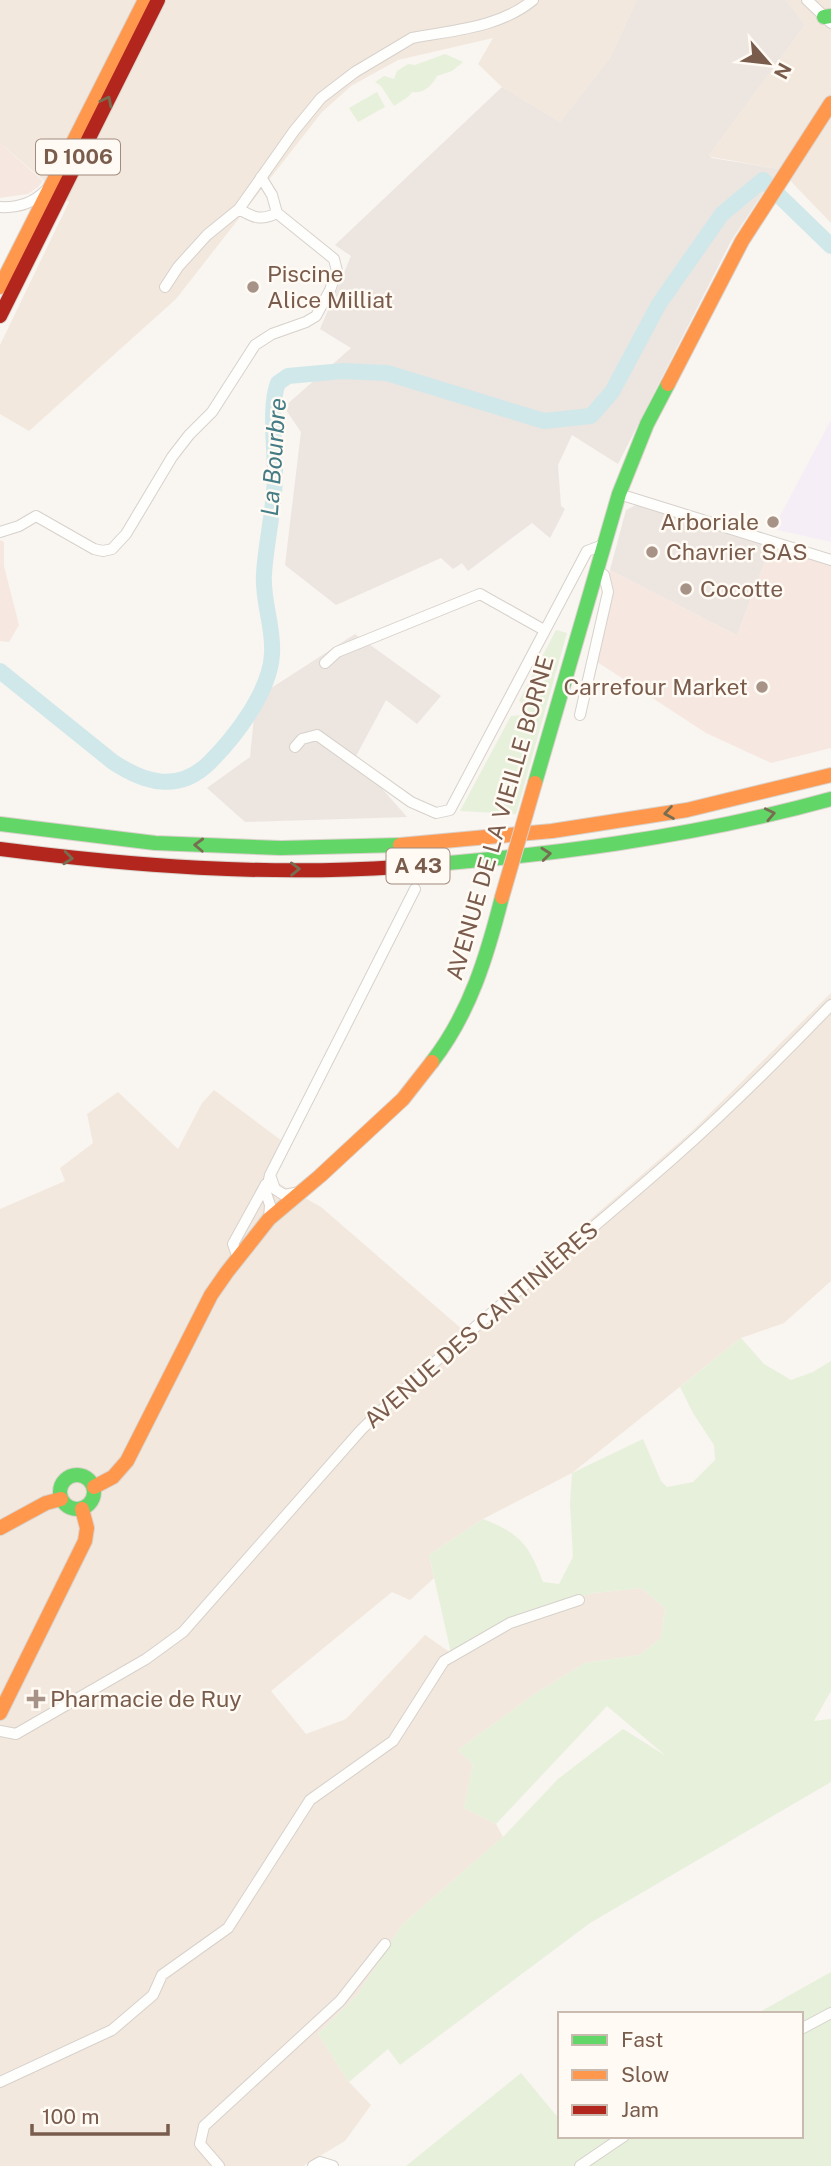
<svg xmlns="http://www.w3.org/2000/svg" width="831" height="2166" viewBox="0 0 831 2166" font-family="'Public Sans',sans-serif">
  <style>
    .residential { fill: #f2e8de }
    .commercial { fill: #f6e8e1 }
    .industrial { fill: #ede5e0 }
    .education { fill: #f6eef6 }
    .green { fill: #e7f0db }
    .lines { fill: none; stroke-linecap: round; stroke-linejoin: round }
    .river { stroke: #d0e8ea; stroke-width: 16 }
    .street-casing { stroke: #d7d1cb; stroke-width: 12 }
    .fast-casing { stroke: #d9d2cb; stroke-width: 16 }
    .slow-casing { stroke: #d9d2cb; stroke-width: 16 }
    .jam-casing { stroke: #d9d2cb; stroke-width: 16 }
    .street { stroke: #fefefd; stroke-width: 10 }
    .fast { stroke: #63d668; stroke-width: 14 }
    .slow { stroke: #ff974d; stroke-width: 14 }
    .jam { stroke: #b3261e; stroke-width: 14 }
    .slow-bridge-casing { stroke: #d9d2cb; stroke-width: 16; stroke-linecap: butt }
    .slow-bridge { stroke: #ff974d; stroke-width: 14 }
    .oneway { stroke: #776e51 }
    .poi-dot { fill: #a69286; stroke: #fffaf3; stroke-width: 2.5 }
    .labels { text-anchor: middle; stroke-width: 5; stroke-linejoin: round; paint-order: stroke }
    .shield { fill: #fffaf3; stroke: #a28b7f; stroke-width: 2 }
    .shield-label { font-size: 21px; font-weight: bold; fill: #7a5c4d }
    .poi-label { font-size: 23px; fill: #7a5c4d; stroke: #fffaf3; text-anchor: start }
    .street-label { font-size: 23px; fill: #7a5c4d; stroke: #fffaf3 }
    .water-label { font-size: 24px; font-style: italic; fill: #437c86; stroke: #fffaf3 }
  </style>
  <rect width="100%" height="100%" fill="#f9f5f0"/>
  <path class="residential" d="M0 0H637L610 58 560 122 502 87 478 64 493 38 398 60 351 86 322 112 176 299 29 431 0 414V345L69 202 0 143Z
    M786 0H831V223L779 169 712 157 709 155 805 25Z
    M831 993V1281L784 1323 741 1338 572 1473 483 1519 429 1555 434 1578 410 1600 392 1592 271 1691 306 1734 346 1719 425 1635 451 1653 523 1612 594 1593 641 1588 665 1608 661 1638 640 1655 585 1663 536 1693 458 1750 473 1764 464 1808 496 1824 503 1837 402 1925 358 1994 318 2034 349 2082 371 2105 345 2141 303 2166H0V1209L65 1181 60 1168 93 1143 87 1114 118 1092 178 1149 202 1103 214 1090 282 1141 264 1175 321 1207 463 1330 691 1132Z"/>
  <path class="commercial" d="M0 143 43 181 38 187 28 194 0 198Z
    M0 540 4 542V566L19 625 9 642 0 641Z
    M771 545 831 565V748L771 763 706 733 588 656 610 570 737 635Z"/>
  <path class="industrial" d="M637 0H786L805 25 709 155 712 158 779 169 731 241 618 464 572 435 558 465 561 506 565 509 550 538 532 523 468 571 462 563 453 569 441 558 336 605 285 565 301 432 284 407 351 348 320 329 351 256 335 245 502 87 560 122 610 58Z
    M636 505 771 545 737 635 610 570 626 510Z
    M355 634 441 696 417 724 386 700 355 758 407 817 245 822 207 788 250 757 255 707 265 692Z"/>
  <path class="education" d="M831 420V542L773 529Z"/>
  <path class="green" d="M445 54 463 62 452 71 437 76C432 86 423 94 412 92L408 97 394 106 381 86 375 82 384 76 394 79 397 71 408 64 415 65Z
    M377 92 385 107 358 122 349 108Z
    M556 630 567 633 516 814 460 811 511 716 526 715 528 707 519 701Z
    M741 1338 764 1364 791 1380 813 1372 831 1361V1691L814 1721 831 1719V1782L590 1923 400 2065 388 2049 349 2082 318 2034 358 1994 402 1925 503 1837 558 1779 623 1729 666 1756 607 1706 496 1824 464 1808 473 1764 458 1750 536 1693 585 1663 640 1655 661 1638 665 1608 641 1588 594 1593 523 1612 451 1653 429 1555 483 1519C521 1534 529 1545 543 1582L559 1584 573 1557 570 1504 572 1473 643 1439 661 1481 667 1487 693 1482 715 1460 714 1445 693 1413 680 1387Z
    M831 1972V2166H406L521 2073 560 2120V2136H801V2014H756Z"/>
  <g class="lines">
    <path class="river" d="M0 671 113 762C145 783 178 793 209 763 235 737 270 692 272 654 274 627 262 601 264 574 266 541 275 507 275 473 275 448 269 406 278 383L288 376 343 371 387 373 544 421 591 416 612 392 659 304 722 214 763 180 831 246"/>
    <defs>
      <path id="street" d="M807 0 831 23
        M0 207C17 208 33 203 45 191
        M239 209C254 218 261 221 277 213
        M165 287 178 267 207 235 239 209 294 131 321 98 355 72 412 38C454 30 499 28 533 0
        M619 494 831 560
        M0 532 19 526 36 516 94 549 103 551 112 549 126 534 172 457 189 435 212 412 255 345 272 334 306 322 316 316 330 290 337 271 334 259 277 213 272 195 261 177
        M325 663 337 652 480 594 544 630
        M580 715 608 592 604 575 596 570
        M295 747 302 739 317 735 411 802 436 813 450 810 587 551 603 545
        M270 1175 275 1189 284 1195 300 1192
        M269 1219 270 1205 266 1193 270 1175 415 889
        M238 1258 233 1244 266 1184
        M0 1731 16 1734 146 1659 183 1632 361 1430C462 1333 573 1247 678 1154 731 1107 782 1056 831 1005
        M801 2029 831 2013
        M0 2082 112 2030 153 1995 162 1975 228 1928 310 1800 393 1741 444 1661 510 1623 579 1600
        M219 2166 200 2144 204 2126 340 2001 385 1944
        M313 2166 320 2162 333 2166
        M580 2166 624 2136"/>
      <path id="fast" d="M824 17 831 16
        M535 783 619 494 647 424 668 384
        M0 824 155 843 281 848 400 845
        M399 867C544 856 690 838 831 799
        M432 1062C470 1013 487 956 502 897
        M60 1492a17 17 0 1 1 34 0a17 17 0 1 1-34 0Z"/>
      <path id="slow" d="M0 287 145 0
        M668 384 742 241 831 103
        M400 845 552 831 687 810 831 775
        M94 1487 113 1477 127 1461 211 1295 227 1272 269 1219 320 1176 403 1099 432 1062
        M0 1528 46 1503 61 1499
        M0 1713 85 1541 87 1528 82 1509"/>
      <path id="jam" d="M0 316 158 0
        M0 849C132 866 265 876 399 867"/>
    </defs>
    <use href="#street" class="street-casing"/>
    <use href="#fast" class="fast-casing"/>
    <use href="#slow" class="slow-casing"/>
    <use href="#jam" class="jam-casing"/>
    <use href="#street" class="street"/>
    <use href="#fast" class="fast"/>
    <use href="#slow" class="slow"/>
    <use href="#jam" class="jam"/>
    <defs>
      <path id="slow-bridge" d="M502 897 535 783"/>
    </defs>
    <use href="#slow-bridge" class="slow-bridge-casing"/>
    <use href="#slow-bridge" class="slow-bridge"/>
  </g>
  <defs><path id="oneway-chevron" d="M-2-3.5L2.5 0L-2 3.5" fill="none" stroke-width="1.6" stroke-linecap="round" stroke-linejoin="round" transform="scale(1.75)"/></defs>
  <g class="oneway">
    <use href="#oneway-chevron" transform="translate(107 101) rotate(-63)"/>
    <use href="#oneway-chevron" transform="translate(669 813) rotate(171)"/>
    <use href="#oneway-chevron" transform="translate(770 814) rotate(-12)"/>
    <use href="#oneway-chevron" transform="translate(199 845) rotate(-178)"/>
    <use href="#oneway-chevron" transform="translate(546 854) rotate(-6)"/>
    <use href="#oneway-chevron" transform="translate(68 858) rotate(6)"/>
    <use href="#oneway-chevron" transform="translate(295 869) rotate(-1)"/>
  </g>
  <g class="poi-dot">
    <circle cx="253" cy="287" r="7"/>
    <circle cx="773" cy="522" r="7"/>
    <circle cx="652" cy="552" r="7"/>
    <circle cx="686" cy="589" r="7"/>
    <circle cx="762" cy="687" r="7"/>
    <path d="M32.5 1688.5h7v7h7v7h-7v7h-7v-7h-7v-7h7z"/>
  </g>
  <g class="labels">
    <g class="shield">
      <rect x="36" y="139.5" width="84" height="35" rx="5"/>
      <rect x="386.5" y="848.5" width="63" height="35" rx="5"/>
    </g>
    <g class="shield-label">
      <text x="78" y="164">D 1006</text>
      <text x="418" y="873">A 43</text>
    </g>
    <g class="poi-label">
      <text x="267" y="282">Piscine<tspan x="267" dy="26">Alice Milliat</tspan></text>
      <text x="759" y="530" text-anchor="end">Arboriale</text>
      <text x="666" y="560">Chavrier SAS</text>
      <text x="700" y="597">Cocotte</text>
      <text x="748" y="695" text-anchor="end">Carrefour Market</text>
      <text x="50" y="1707">Pharmacie de Ruy</text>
    </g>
    <g class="street-label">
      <text transform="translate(500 818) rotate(-74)" y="8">AVENUE DE LA VIEILLE BORNE</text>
      <text transform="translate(481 1325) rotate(-41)" y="8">AVENUE DES CANTINIÈRES</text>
    </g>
    <g class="water-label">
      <text transform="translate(274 457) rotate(-86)" y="8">La Bourbre</text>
    </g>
  </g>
  <rect x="558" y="2012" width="245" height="126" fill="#fffaf3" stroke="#cabbb1" stroke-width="2"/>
  <rect x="572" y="2035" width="35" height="10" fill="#63d668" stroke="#cabbb1" stroke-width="2"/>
  <text x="621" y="2047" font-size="21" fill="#7a5c4d">Fast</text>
  <rect x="572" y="2070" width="35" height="10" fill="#ff974d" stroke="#cabbb1" stroke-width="2"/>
  <text x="621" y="2082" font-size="21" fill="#7a5c4d">Slow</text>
  <rect x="572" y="2105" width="35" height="10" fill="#b3261e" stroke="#cabbb1" stroke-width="2"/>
  <text x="621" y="2117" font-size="21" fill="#7a5c4d">Jam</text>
  <g transform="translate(768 63) rotate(118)" stroke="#fffaf3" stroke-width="5" paint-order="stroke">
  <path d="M0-5L12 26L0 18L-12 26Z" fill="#7a5c4d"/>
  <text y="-10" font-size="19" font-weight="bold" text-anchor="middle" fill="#7a5c4d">N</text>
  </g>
  <path d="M32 2124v10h136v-10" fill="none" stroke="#7a5c4d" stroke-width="3.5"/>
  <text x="42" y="2124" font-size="21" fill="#7a5c4d" stroke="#fffaf3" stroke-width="5" paint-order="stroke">100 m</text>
</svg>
